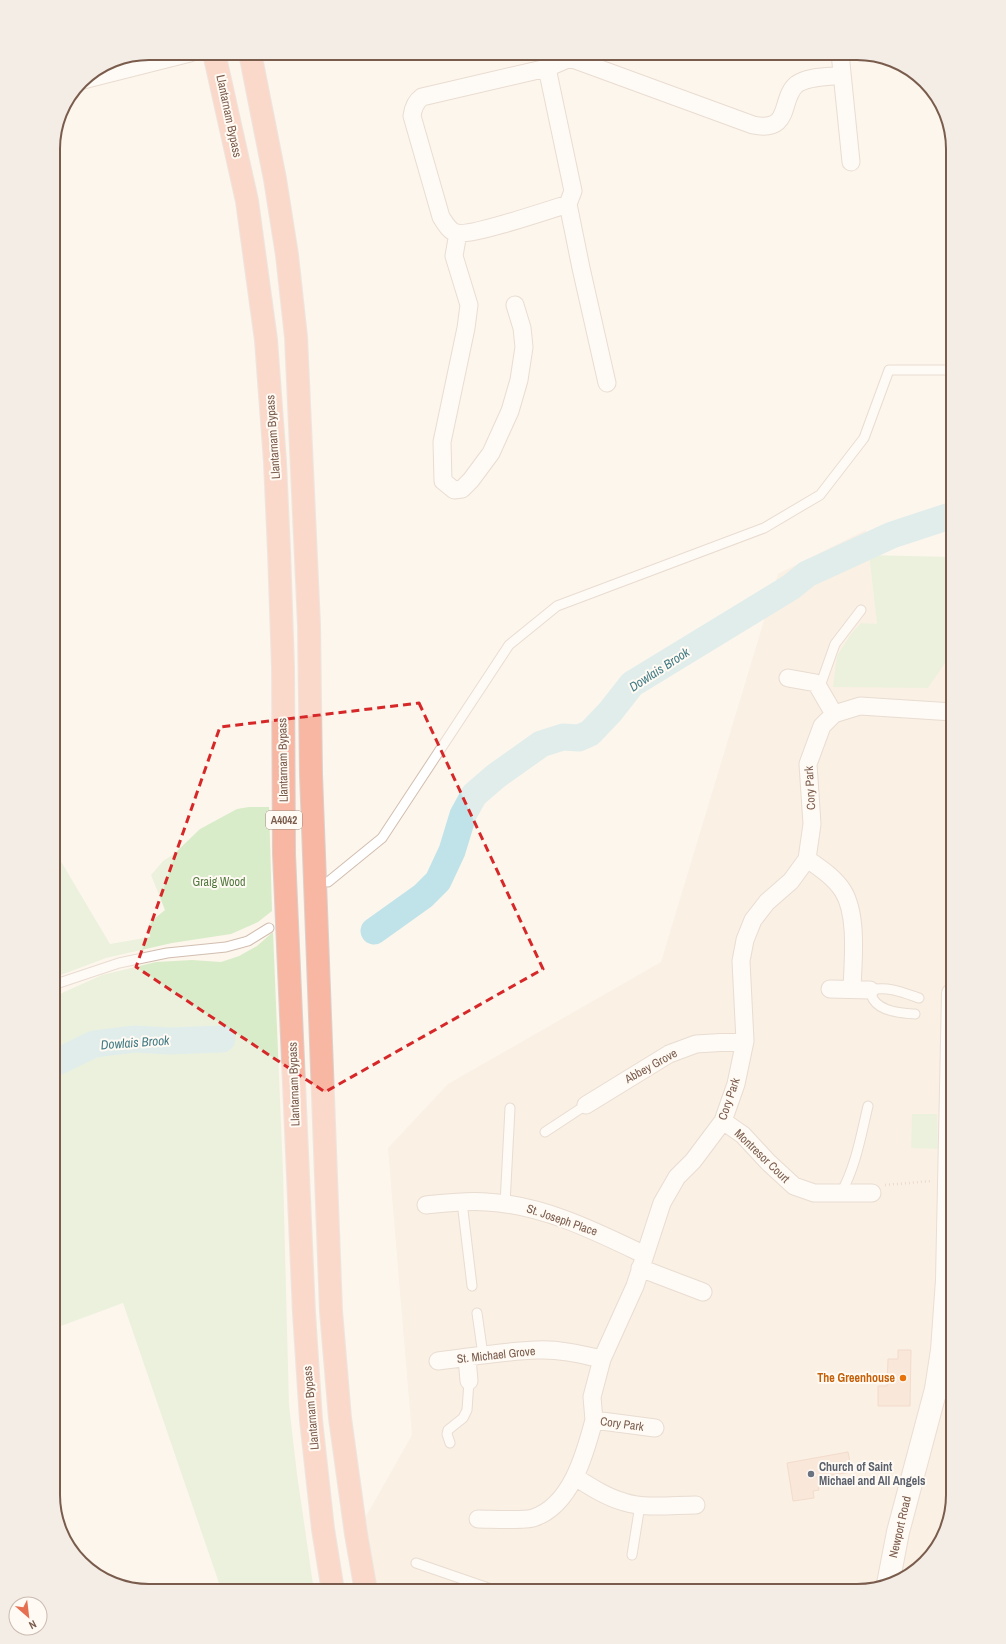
<svg xmlns="http://www.w3.org/2000/svg" width="1006" height="1644" viewBox="0 0 1006 1644" font-family="'Archivo Narrow',sans-serif">
  <style>
    .residential { fill: #f5e8da }
    .green { fill: #d8ecc9 }
    .lines { fill: none; stroke-linecap: round; stroke-linejoin: round }
    .river { stroke: #bfe3e8; stroke-width: 27 }
    .building { fill: #f3d5c3; stroke: #e6bba3 }
    .lane-casing { stroke: #d1beb0; stroke-width: 11 }
    .street-casing { stroke: #d1beb0; stroke-width: 19 }
    .secondary-casing { stroke: #d6c0b0; stroke-width: 24 }
    .highway-casing { stroke: #dad1cd; stroke-width: 24 }
    .path { stroke: #d9b8a5; stroke-width: 2.5; stroke-dasharray: 1 3; stroke-linecap: butt }
    .lane { stroke: #fff; stroke-width: 9 }
    .street { stroke: #fff; stroke-width: 17 }
    .secondary { stroke: #fff; stroke-width: 22 }
    .highway { stroke: #f7b7a3; stroke-width: 22 }
    .marked { fill: none; stroke: #d62828; stroke-width: 3; stroke-dasharray: 8 5; stroke-linejoin: round }
    .food-dot { fill: #e8710a; stroke: #fffaf3; stroke-width: 1.5 }
    .worship-dot { fill: #6b7280; stroke: #fffaf3; stroke-width: 1.5 }
    .labels { text-anchor: middle; stroke-width: 4; stroke-linejoin: round; paint-order: stroke }
    .shield { fill: #fffaf3; stroke: #a28b7f; stroke-width: 1 }
    .shield-label { font-size: 11px; font-weight: bold; fill: #7a5c4d }
    .street-label { font-size: 12px; fill: #7a5c4d; stroke: #fffaf3 }
    .park-label { font-size: 12px; fill: #537a41; stroke: #fffaf3 }
    .food-label { font-size: 12px; font-weight: bold; fill: #c56008; stroke: #fffaf3; text-anchor: end }
    .worship-label { font-size: 12px; font-weight: bold; fill: #5b616d; stroke: #fffaf3; text-anchor: start }
    .water-label { font-size: 13px; font-style: italic; fill: #437c86; stroke: #fffaf3 }
    .rim { fill: none; stroke: #7a5c4d; stroke-width: 2 }
  </style>
  <rect width="100%" height="100%" fill="#fdf6ec"/>
  <path class="residential" d="M866 530 877 624 945 663 953 643V1496L937 1548 899 1581 857 1591H374L356 1534 412 1435 388 1148 448 1084 661 962 778 574Z"/>
  <path class="green" d="M869 555 952 557 953 643 945 663 928 688 833 687 837 656 851 634 861 623 877 624Z
    M249 807H269L272 911 258 922 231 934 172 943 106 958 53 978V848L110 944 150 937 149 923 165 910 151 875 163 861 174 854 200 829 237 809Z
    M273 932 283 1171 289 1405 297 1474 314 1591H218L220 1586 123 1303 53 1329V997L102 975 156 962 192 960 221 962 239 956 257 946Z
    M912 1114H937L938 1149 911 1148Z"/>
  <g class="lines">
    <path class="river" d="M374 931 423 896 438 881 452 851 463 815 474 795 496 776 541 744 563 737 579 738 590 733 610 712 632 684 791 587 807 574 892 535 953 515
      M53 1064 94 1044 135 1039 169 1041 222 1039"/>
  </g>
  <path class="building" d="M898 1350H911L910 1406H878V1386H887L888 1359H898Z
    M848 1452 852 1472 817 1477 819 1490 813 1491 814 1498 793 1501 787 1463Z"/>
  <g class="lines">
    <defs>
      <path id="lane" d="M819 689 835 644 861 610
        M328 882 382 838 509 645 557 606 764 528 820 495 864 438 889 370H953
        M53 985 119 963 167 953 226 947 248 941 269 928
        M915 1014C902 1013 881 1012 873 999 872 997 871 993 870 990 888 986 902 992 919 998
        M545 1132 586 1105
        M841 1193C856 1166 861 1135 868 1106
        M462 1202 472 1286
        M505 1204 510 1108
        M477 1313 483 1355
        M450 1443 447 1434 448 1430 463 1418 467 1410 469 1381
        M632 1555 640 1505
        M416 1563 497 1591"/>
      <path id="street" d="M840 53 851 162
        M547 68 573 191 568 204 581 268 607 383
        M83 80 190 53
        M568 204C549 210 469 237 456 233 449 231 445 223 441 217L412 116C413 108 415 102 422 97L547 68 570 58 753 125C793 133 779 98 797 84 808 76 828 77 842 75
        M458 233 454 256 469 305 466 328 442 442 443 481 454 490 462 489 471 480 491 453 510 411 519 380 524 347 522 328 515 305
        M788 678 816 683 834 714
        M807 859C820 868 834 877 843 891 858 915 853 961 852 988
        M830 989 870 990
        M586 1105 669 1054 696 1044 745 1041
        M723 1121 743 1135 768 1162 794 1186 814 1193H872
        M426 1205C446 1203 467 1200 487 1202 543 1205 595 1231 645 1255
        M640 1268 703 1292
        M467 1358 469 1381
        M438 1361C471 1357 504 1351 537 1350 559 1349 580 1354 602 1359
        M936 1389 953 1392
        M655 1428 594 1420 592 1397 602 1359 635 1286 662 1203 677 1177 693 1161 723 1121 736 1084 745 1041 741 961 745 940 753 920 767 902 791 881 807 859 812 824 808 764 822 726 834 714 860 706 953 712
        M575 1477C591 1487 606 1497 624 1502 646 1509 673 1505 696 1505
        M478 1519C490 1519 524 1521 533 1518 571 1506 585 1454 594 1420"/>
      <path id="secondary" d="M888 1584 898 1532 936 1389 942 1350 947 1280 953 994"/>
      <path id="highway" d="M214 53 247 201 266 340 275 462 279 551 283 667 284 854 304 1313 311 1420 323 1529 333 1591
        M250 53 275 179 287 255 296 337 309 625 311 774 331 1311 340 1418 356 1534 366 1591"/>
    </defs>
    <use href="#lane" class="lane-casing"/>
    <use href="#street" class="street-casing"/>
    <use href="#secondary" class="secondary-casing"/>
    <use href="#highway" class="highway-casing"/>
    <path class="path" d="M885 1185 932 1181"/>
    <use href="#lane" class="lane"/>
    <use href="#street" class="street"/>
    <use href="#secondary" class="secondary"/>
    <use href="#highway" class="highway"/>
  </g>
  <path d="M0 0H1006V1644H0ZM419 703 543 969 325 1092 136 967 220 727Z" fill="#fdf6ec" fill-opacity=".55" fill-rule="evenodd"/>
  <path class="marked" d="M419 703 543 969 325 1092 136 967 220 727Z"/>
  <circle class="food-dot" cx="903" cy="1378" r="4"/>
  <circle class="worship-dot" cx="811" cy="1474" r="4"/>
  <g class="labels">
    <rect class="shield" x="266" y="811" width="36" height="18" rx="3"/>
    <g class="shield-label">
      <text x="284" y="824">A4042</text>
    </g>
    <g class="street-label">
      <text transform="translate(229 116) rotate(78)" y="4">Llantarnam Bypass</text>
      <text transform="translate(273 437) rotate(-94)" y="4">Llantarnam Bypass</text>
      <text transform="translate(283 760) rotate(-91)" y="4">Llantarnam Bypass</text>
      <text transform="translate(810 788) rotate(-93)" y="4">Cory Park</text>
      <text transform="translate(651 1066) rotate(-29)" y="4">Abbey Grove</text>
      <text transform="translate(294 1084) rotate(-92)" y="4">Llantarnam Bypass</text>
      <text transform="translate(729 1099) rotate(-71)" y="4">Cory Park</text>
      <text transform="translate(762 1156) rotate(44)" y="4">Montresor Court</text>
      <text transform="translate(562 1220) rotate(19)" y="4">St. Joseph Place</text>
      <text transform="translate(496 1355) rotate(-6)" y="4">St. Michael Grove</text>
      <text transform="translate(311 1408) rotate(-95)" y="4">Llantarnam Bypass</text>
      <text transform="translate(622 1424) rotate(8)" y="4">Cory Park</text>
      <text transform="translate(900 1527) rotate(-77)" y="4">Newport Road</text>
    </g>
    <g class="park-label">
      <text x="219" y="886">Graig Wood</text>
    </g>
    <g class="food-label">
      <text x="895" y="1382">The Greenhouse</text>
    </g>
    <g class="worship-label">
      <text x="819" y="1471">Church of Saint<tspan x="819" dy="14">Michael and All Angels</tspan></text>
    </g>
    <g class="water-label">
      <text transform="translate(659 669) rotate(-33)" y="5">Dowlais Brook</text>
      <text transform="translate(135 1042) rotate(-4)" y="5">Dowlais Brook</text>
    </g>
  </g>
  <path d="M0 0H1006V1644H0ZM149 60H857A89 89 0 0 1 946 149V1495A89 89 0 0 1 857 1584H149A89 89 0 0 1 60 1495V149A89 89 0 0 1 149 60Z" fill="#f4ede6" fill-rule="evenodd"/>
  <path class="rim" d="M149 60H857A89 89 0 0 1 946 149V1495A89 89 0 0 1 857 1584H149A89 89 0 0 1 60 1495V149A89 89 0 0 1 149 60Z"/>
  <g transform="translate(28 1616) rotate(152)"><circle r="19" fill="#fffaf3" stroke="#cabbb1"/>
  <path d="M0-3L7 15L0 10L-7 15Z" fill="#e76f51"/>
  <text y="-6" font-size="11" font-weight="bold" text-anchor="middle" fill="#7a5c4d">N</text>
  </g>
</svg>
